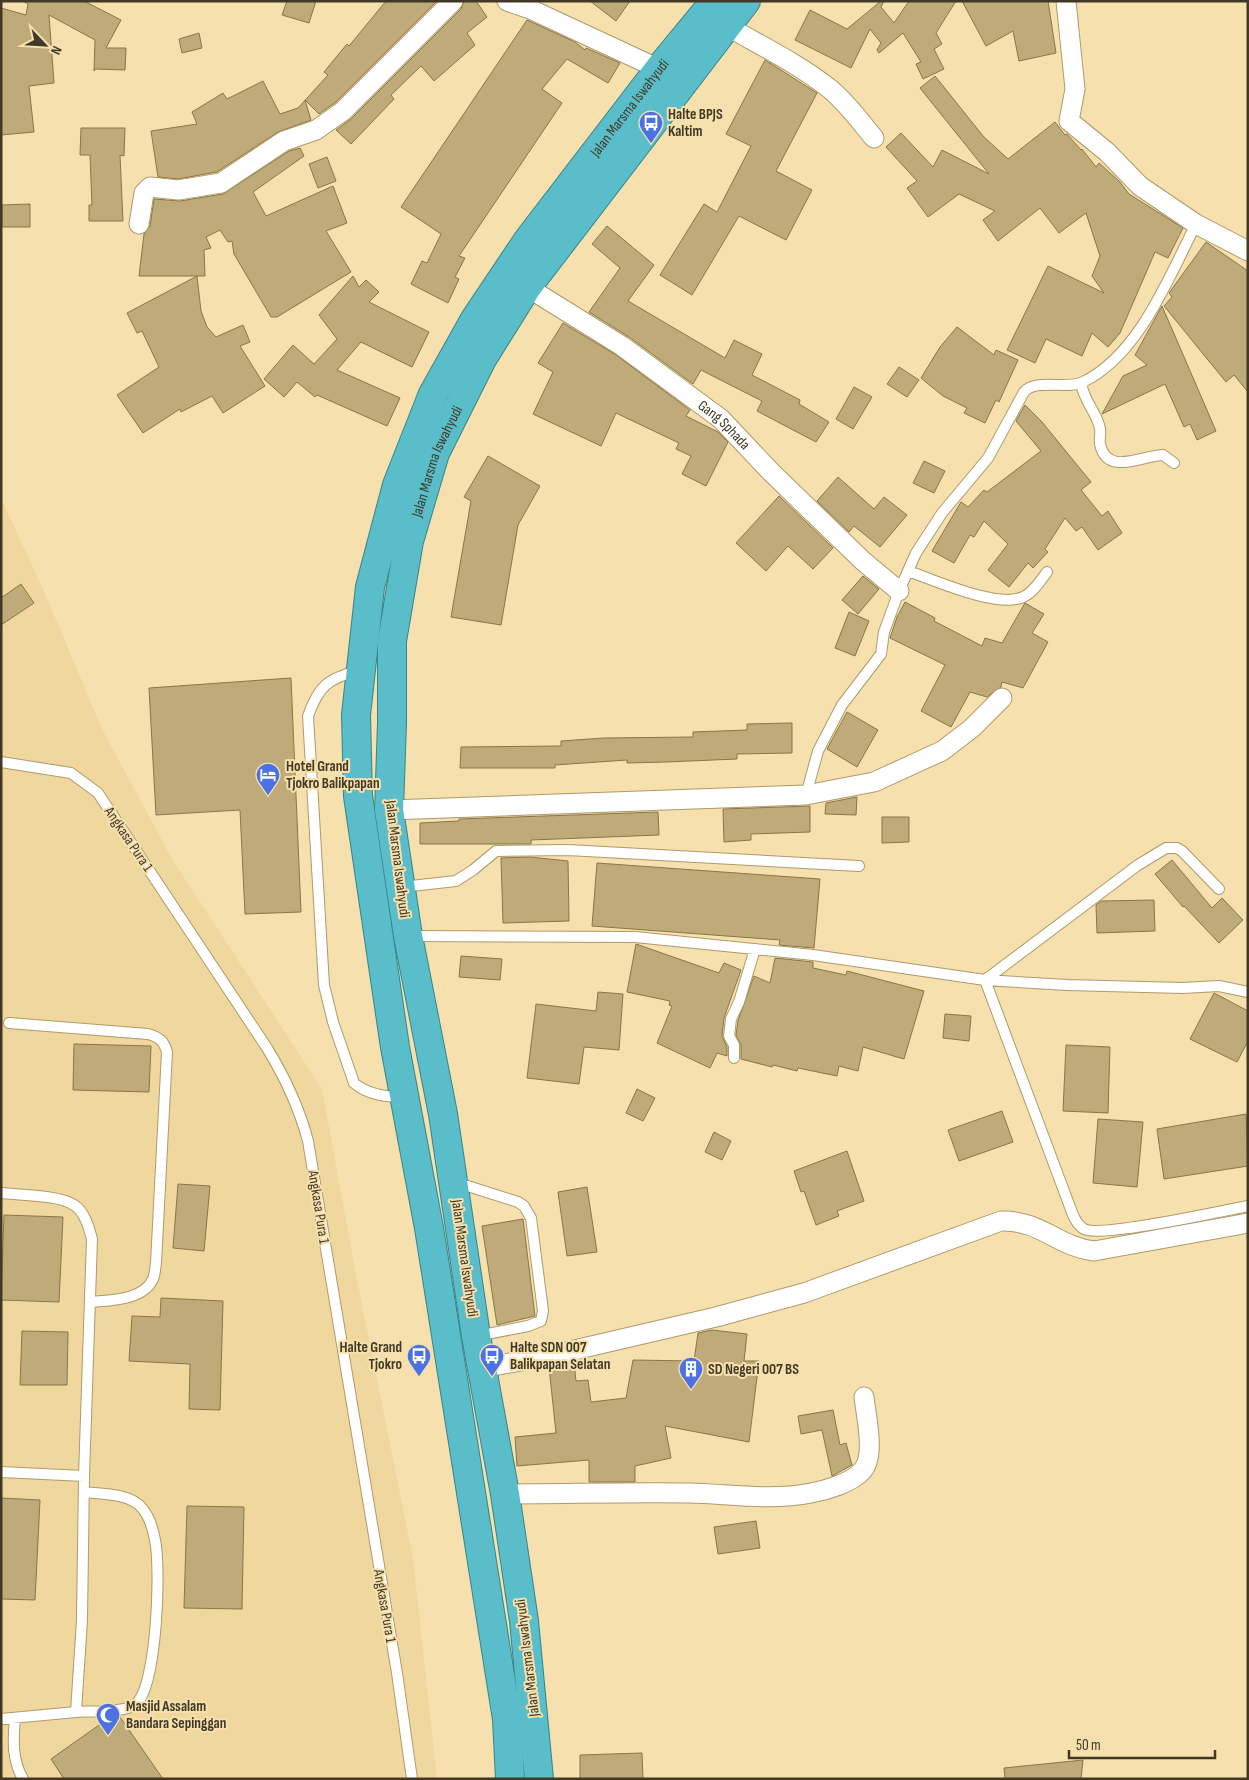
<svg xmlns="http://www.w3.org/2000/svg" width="1249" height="1780" viewBox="0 0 1249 1780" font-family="'Sofia Sans Condensed',sans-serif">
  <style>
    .built { fill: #f0d79e }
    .building { fill: #bfaa7a; stroke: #897547 }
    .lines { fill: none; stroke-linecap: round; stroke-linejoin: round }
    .service-casing { stroke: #af9a6a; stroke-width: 12 }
    .minor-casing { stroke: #af9a6a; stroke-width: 21 }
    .trunk-casing { stroke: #378487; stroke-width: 30 }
    .service { stroke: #fff; stroke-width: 10 }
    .minor { stroke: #fff; stroke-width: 19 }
    .trunk { stroke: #5abeca; stroke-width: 28 }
    .labels { text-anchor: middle; stroke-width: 4; stroke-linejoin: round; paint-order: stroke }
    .street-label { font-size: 15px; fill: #423925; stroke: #f6e0ae }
    .poi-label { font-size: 15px; font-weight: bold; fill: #423925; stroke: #f6e0ae; text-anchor: start }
  </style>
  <rect width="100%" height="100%" fill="#f6e0ae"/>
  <path class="built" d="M1 498 47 598 102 729 172 859 322 1089 357 1280 413 1558 437 1779H1Z"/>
  <path class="building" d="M23 1H84L121 20 106 48H126L125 70 95 69 94 71 95 40 49 15 54 83 29 86 34 132 1 135V8L26 15 28 4Z
    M287 1H316L309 23 282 15Z
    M386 1H437L336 102 319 114 305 100 311 120 278 132 217 172 178 179 158 177 151 131 197 124 192 112 223 93 227 99 263 81 280 114 298 108 328 75 324 72 347 44 349 46Z
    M464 1H476L487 17 467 33 475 45 434 81 421 66 391 95 394 99 351 144 336 130 351 119 461 9Z
    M590 1H630L616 21Z
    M881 1H884L881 7 894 23 909 1H956L936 33 942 44 934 49 944 69 923 79 916 64 921 62 903 33 879 53 877 50 881 43 870 29 851 68 795 40 810 10 847 29Z
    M962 1H1048L1056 53 1019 61 1013 31 986 46Z
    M527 20 575 42 585 50 586 48 620 63 608 83 567 59 542 89 562 103 459 256 465 258 455 277 459 279 448 303 411 284 422 261 427 263 441 234 401 207Z
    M199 33 202 48 182 53 179 39Z
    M765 60 817 93 776 171 812 190 786 240 739 216 692 295 660 275 704 204 717 212 751 146 726 134Z
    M935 76 983 136 1008 159 1055 122 1065 135 1067 134 1081 150 1082 149 1096 167 1099 163 1119 181 1129 194 1183 228 1168 258 1155 252 1120 333 1108 347 1092 333 1082 356 1046 339 1035 363 1007 350 1048 266 1104 293 1092 276 1100 256 1086 213 1059 233 1040 208 998 241 983 220 995 211 959 194 928 217 907 188 917 181 886 147 901 133 933 167 942 150 989 174 920 88Z
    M81 128H125L124 156 120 155 123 221H89V205H92L90 155H80Z
    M300 148 304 156 253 192 266 216 333 186 347 223 326 231 351 272 277 317H271L234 254 232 241 228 242 220 230 206 237 211 248 204 250 205 276H139L144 234 150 226 154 199 180 201 223 194 289 151Z
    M327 157 336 181 318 188 309 164Z
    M30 204V227H2V205Z
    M607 226 654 265 628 301 725 358 734 340 762 354 752 375 800 400 799 404 829 422 816 442 757 411 762 401 701 370 693 384 629 337 589 312 620 268 592 244Z
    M1206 242 1248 271V392L1234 375 1226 382 1164 306 1172 297 1169 293Z
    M197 276 201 311 207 327 216 337 243 325 250 342 240 346 265 386 223 413 212 396 181 412 180 409 143 433 117 395 159 367 142 331 137 333 127 313Z
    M353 276 359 287 366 280 379 292 369 302 429 332 412 367 361 342 337 370 400 398 387 426 317 395 315 397 297 382 284 397 264 379 293 345 314 364 326 351 337 339 319 315Z
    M1162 306 1216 431 1197 440 1190 424 1184 427 1165 384 1102 414 1123 376 1147 365 1135 355Z
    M563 323 616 355 690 410 686 416 718 432 728 442 706 486 682 474 691 456 676 449 679 443 616 413 601 446 533 414 553 372 538 363Z
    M957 327 994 355 996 350 1018 360 999 402 996 400 985 423 964 413 967 408 943 396 921 378 940 347Z
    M899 367 919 380 907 397 887 384Z
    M854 387 872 397 853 429 836 419Z
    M1025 405 1042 422 1091 482 1081 490 1102 516 1108 511 1122 533 1098 550 1082 527 1076 531 1065 518 1045 549 1048 552 1033 568 1028 563 1009 587 988 570 1008 544 984 521 974 537 970 535 954 563 932 551 961 502 968 507 984 490 987 492 1041 451 1016 421Z
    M488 456 540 486 518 525 501 625 451 617 471 501 464 497Z
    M924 461 945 471 934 493 913 483Z
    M838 477 874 509 884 497 907 515 880 547 854 526 849 532 817 501Z
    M779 496 833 548 813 569 788 546 766 571 736 543Z
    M863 576 879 589 858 614 842 600Z
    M21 584 34 603 1 625V598Z
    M905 602 935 618 934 621 982 646 985 638 1002 643 1025 603 1044 614 1032 633 1048 642 1023 688 1002 682 1001 687 987 697 970 692 951 727 921 711 945 665 890 638 897 617Z
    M849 612 869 621 855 656 835 648Z
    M291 678 301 912 245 914 240 810 156 815 149 688Z
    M847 712 878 730 857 767 827 749Z
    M792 723V753L737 754V759L666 762 627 763V760L555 765V768H460L461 747 561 746V741L604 738 693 737V732L747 730V724Z
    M857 797 856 815 825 814 826 803Z
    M810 806V832L751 834V840L724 842 723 809Z
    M658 812 659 835 531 840V844H420V823L459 821V819Z
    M882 817H909V842L882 843Z
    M530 857 568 861 569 921 503 923 501 858Z
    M1172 860 1212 908 1222 898 1243 920 1219 943 1184 906 1183 907 1155 874Z
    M597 863 820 879 814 948 779 945 780 940 592 926Z
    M1154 900 1155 931 1097 933 1096 905 1101 901Z
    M636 944 719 973 724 963 741 970 724 1018 722 1036 727 1047V1056L717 1053 710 1068 657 1043 672 1006 669 1005 670 1001 627 992Z
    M461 956 502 959 500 980 459 977Z
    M775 958 813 962V968L846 975 847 971 924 991 904 1059 863 1047 858 1071 839 1066 837 1076 798 1068 797 1071 773 1065 772 1067 741 1059V1045L736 1035 738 1021 754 976 770 983Z
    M598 992 623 994 619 1050 584 1047 579 1084 527 1078 536 1004 596 1011Z
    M1214 993 1248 1011V1041L1237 1062 1190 1039Z
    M945 1014 971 1016 969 1041 943 1038Z
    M74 1044 151 1046 149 1092 73 1090Z
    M1066 1045 1110 1047 1108 1113 1063 1111Z
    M637 1089 655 1098 643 1121 626 1113Z
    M1002 1111 1013 1142 959 1161 948 1130Z
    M1246 1114 1248 1166 1164 1179 1157 1129Z
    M1098 1119 1143 1122 1137 1187 1093 1183Z
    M714 1132 731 1141 722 1160 705 1152Z
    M847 1151 864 1201 837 1211 839 1216 816 1225 804 1191 801 1192 794 1171Z
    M178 1184 210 1186 204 1251 173 1248Z
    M587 1187 597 1252 567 1256 558 1192Z
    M4 1215 63 1217 59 1302 1 1300Z
    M523 1219 535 1316 497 1325 482 1226Z
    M161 1298 223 1301 220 1410 189 1409 190 1364 129 1361 132 1316 160 1317Z
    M712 1330 747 1334 744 1361H759L749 1442 665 1426 671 1458 635 1466V1482H589V1460L517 1466 515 1437 556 1433 549 1367 574 1362 576 1381 588 1380 591 1402 626 1398 633 1360 694 1361 698 1333Z
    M22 1331 68 1332 67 1385H20Z
    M833 1410 840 1445 846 1443 852 1465 832 1476 822 1430 801 1434 798 1416Z
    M1 1498 40 1500 35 1600 1 1599Z
    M187 1506 244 1507 242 1609 184 1608Z
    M756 1521 760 1548 718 1554 714 1527Z
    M120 1717 163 1779H64L51 1759 109 1718Z
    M642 1753 643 1779H580V1755Z
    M1083 1760 1081 1779H1005L1004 1768Z"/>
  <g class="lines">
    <defs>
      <path id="service" d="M1081 383C1084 402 1098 414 1100 429 1101 434 1099 439 1100 444 1107 477 1143 455 1163 455L1174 463
        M908 571C934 580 998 609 1023 597 1033 593 1041 580 1047 572
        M359 670C328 679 319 685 308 716L324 985 333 1022 354 1083C368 1095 386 1097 403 1097
        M1 762 71 773 98 793 267 1048C286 1079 299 1107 308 1141L397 1673 412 1779
        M806 795 818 751 842 705 881 654 884 632 899 591 916 553 942 513 988 458 1024 392C1035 378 1067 390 1083 382 1139 355 1169 277 1196 224
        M402 887 456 881 473 870 496 851 568 850 859 866
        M410 936 635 937 813 955 985 980 1067 985 1183 988 1219 986 1248 992
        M985 980 1067 1199C1071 1209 1074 1223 1084 1229 1100 1238 1222 1211 1248 1206
        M985 980 1138 865 1166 848H1177L1182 851 1219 889
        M9 1023 148 1034C159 1037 164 1041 167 1052L156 1263C155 1268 155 1275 153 1279 143 1301 109 1300 90 1302
        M734 1058V1045L729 1036 731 1019 739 1002 755 949
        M455 1182 518 1202 524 1206 531 1218 543 1311 541 1321 528 1326 477 1336
        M1 1193C20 1195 59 1195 74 1205 85 1212 89 1228 92 1239L84 1476 82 1620 76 1712 1 1719
        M1 1472 84 1476
        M76 1712C90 1711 127 1713 136 1704 157 1686 161 1568 155 1540 153 1529 149 1516 142 1508 130 1493 101 1494 84 1492
        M15 1718C13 1740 12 1760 23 1779"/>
      <g id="minor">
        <path d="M507 1 530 9 659 69"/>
        <path d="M1066 1 1075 89 1069 121 1107 152 1140 186 1196 224 1248 251"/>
        <path d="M727 26C761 46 799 64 830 89 847 103 860 121 874 138"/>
        <path d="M139 224 144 193 150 187 178 190 221 183 284 141 316 130 343 111 453 1"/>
        <path id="s1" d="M527 287 622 346 721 419 771 472 863 561 899 591"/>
        <path d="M389 810 806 795 874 782 942 751 972 728 1002 698"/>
        <path d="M482 1368 553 1355 716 1317 804 1293 1001 1221C1041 1220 1058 1247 1094 1251L1248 1223"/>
        <path d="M505 1494C566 1494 628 1492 690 1493 729 1494 772 1501 811 1493 827 1490 851 1483 862 1471 876 1457 866 1416 864 1397"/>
      </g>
      <g id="trunk">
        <path id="s2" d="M510 1779 507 1719 429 1228 395 1047 358 796 356 715 370 587 397 485 433 394 475 319 528 240 659 69 715 1"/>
        <path id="s3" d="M539 1779 524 1621 505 1494 476 1336 443 1114 408 936 389 810 392 723V641L409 541 435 453 482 359 527 287 746 1"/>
      </g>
    </defs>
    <use href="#service" class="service-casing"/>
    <use href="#minor" class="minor-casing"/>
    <use href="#trunk" class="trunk-casing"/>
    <use href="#service" class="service"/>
    <use href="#minor" class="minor"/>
    <use href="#trunk" class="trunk"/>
  </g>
  <defs>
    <symbol id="bus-pin" viewBox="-11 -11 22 30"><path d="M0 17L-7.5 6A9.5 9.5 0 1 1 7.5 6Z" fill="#4c71e4" stroke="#f6e0ae"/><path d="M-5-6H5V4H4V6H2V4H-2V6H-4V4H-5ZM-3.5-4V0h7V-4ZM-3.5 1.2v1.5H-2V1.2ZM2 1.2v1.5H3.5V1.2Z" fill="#fff"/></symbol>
    <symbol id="hotel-pin" viewBox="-11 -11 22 30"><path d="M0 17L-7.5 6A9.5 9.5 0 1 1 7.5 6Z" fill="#4c71e4" stroke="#f6e0ae"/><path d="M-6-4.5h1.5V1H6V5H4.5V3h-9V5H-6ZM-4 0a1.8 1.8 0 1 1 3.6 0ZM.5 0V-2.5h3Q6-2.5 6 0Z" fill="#fff"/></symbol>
    <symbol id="building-pin" viewBox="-11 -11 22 30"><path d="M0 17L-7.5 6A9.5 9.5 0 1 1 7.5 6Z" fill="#4c71e4" stroke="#f6e0ae"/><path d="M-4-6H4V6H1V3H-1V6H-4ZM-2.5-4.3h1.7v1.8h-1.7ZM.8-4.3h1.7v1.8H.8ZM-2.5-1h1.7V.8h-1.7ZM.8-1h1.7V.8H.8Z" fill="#fff"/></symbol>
    <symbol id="mosque-pin" viewBox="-11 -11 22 30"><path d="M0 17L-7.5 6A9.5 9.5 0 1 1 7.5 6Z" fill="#4c71e4" stroke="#f6e0ae"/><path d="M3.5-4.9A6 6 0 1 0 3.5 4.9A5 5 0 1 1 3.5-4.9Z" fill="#fff"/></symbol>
  </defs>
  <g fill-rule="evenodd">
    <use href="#bus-pin" x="637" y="109" width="28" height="38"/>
    <use href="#hotel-pin" x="254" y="761" width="28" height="38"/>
    <use href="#bus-pin" x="405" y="1342" width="28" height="38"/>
    <use href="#bus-pin" x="478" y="1342" width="28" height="38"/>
    <use href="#building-pin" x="677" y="1355" width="28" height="38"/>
    <use href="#mosque-pin" x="94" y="1701" width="28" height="38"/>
  </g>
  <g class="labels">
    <g class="street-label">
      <text dy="5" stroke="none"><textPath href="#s2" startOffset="1756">Jalan Marsma Iswahyudi</textPath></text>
      <text dy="5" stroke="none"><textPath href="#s1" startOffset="241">Gang Sphada</textPath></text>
      <text dy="5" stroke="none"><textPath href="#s3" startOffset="1336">Jalan Marsma Iswahyudi</textPath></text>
      <text transform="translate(129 839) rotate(56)" y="5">Angkasa Pura 1</text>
      <text transform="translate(398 859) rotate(83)" y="5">Jalan Marsma Iswahyudi</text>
      <text transform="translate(319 1207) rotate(81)" y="5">Angkasa Pura 1</text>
      <text transform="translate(465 1258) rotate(82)" y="5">Jalan Marsma Iswahyudi</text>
      <text transform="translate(385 1606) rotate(80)" y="5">Angkasa Pura 1</text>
      <text transform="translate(527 1658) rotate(-97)" y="5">Jalan Marsma Iswahyudi</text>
    </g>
    <g class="poi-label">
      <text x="668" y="119">Halte BPJS<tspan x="668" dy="17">Kaltim</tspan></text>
      <text x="286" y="771">Hotel Grand<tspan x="286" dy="17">Tjokro Balikpapan</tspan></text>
      <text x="402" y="1352" text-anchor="end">Halte Grand<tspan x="402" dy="17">Tjokro</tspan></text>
      <text x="510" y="1352">Halte SDN 007<tspan x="510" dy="17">Balikpapan Selatan</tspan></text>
      <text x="708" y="1374">SD Negeri 007 BS</text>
      <text x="126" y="1711">Masjid Assalam<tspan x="126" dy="17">Bandara Sepinggan</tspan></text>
    </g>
  </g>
  <rect width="1249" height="1780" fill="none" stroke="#423925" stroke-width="5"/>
  <g transform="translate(45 45) rotate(115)" stroke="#f6e0ae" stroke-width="4" paint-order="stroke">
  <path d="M0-4L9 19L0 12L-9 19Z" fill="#423925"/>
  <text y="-8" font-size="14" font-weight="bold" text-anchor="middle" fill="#423925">N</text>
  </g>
  <path d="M1069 1750v8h146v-8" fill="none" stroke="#423925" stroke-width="2.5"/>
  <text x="1076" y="1750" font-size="15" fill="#423925" stroke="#f6e0ae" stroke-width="4" paint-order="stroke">50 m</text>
</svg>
